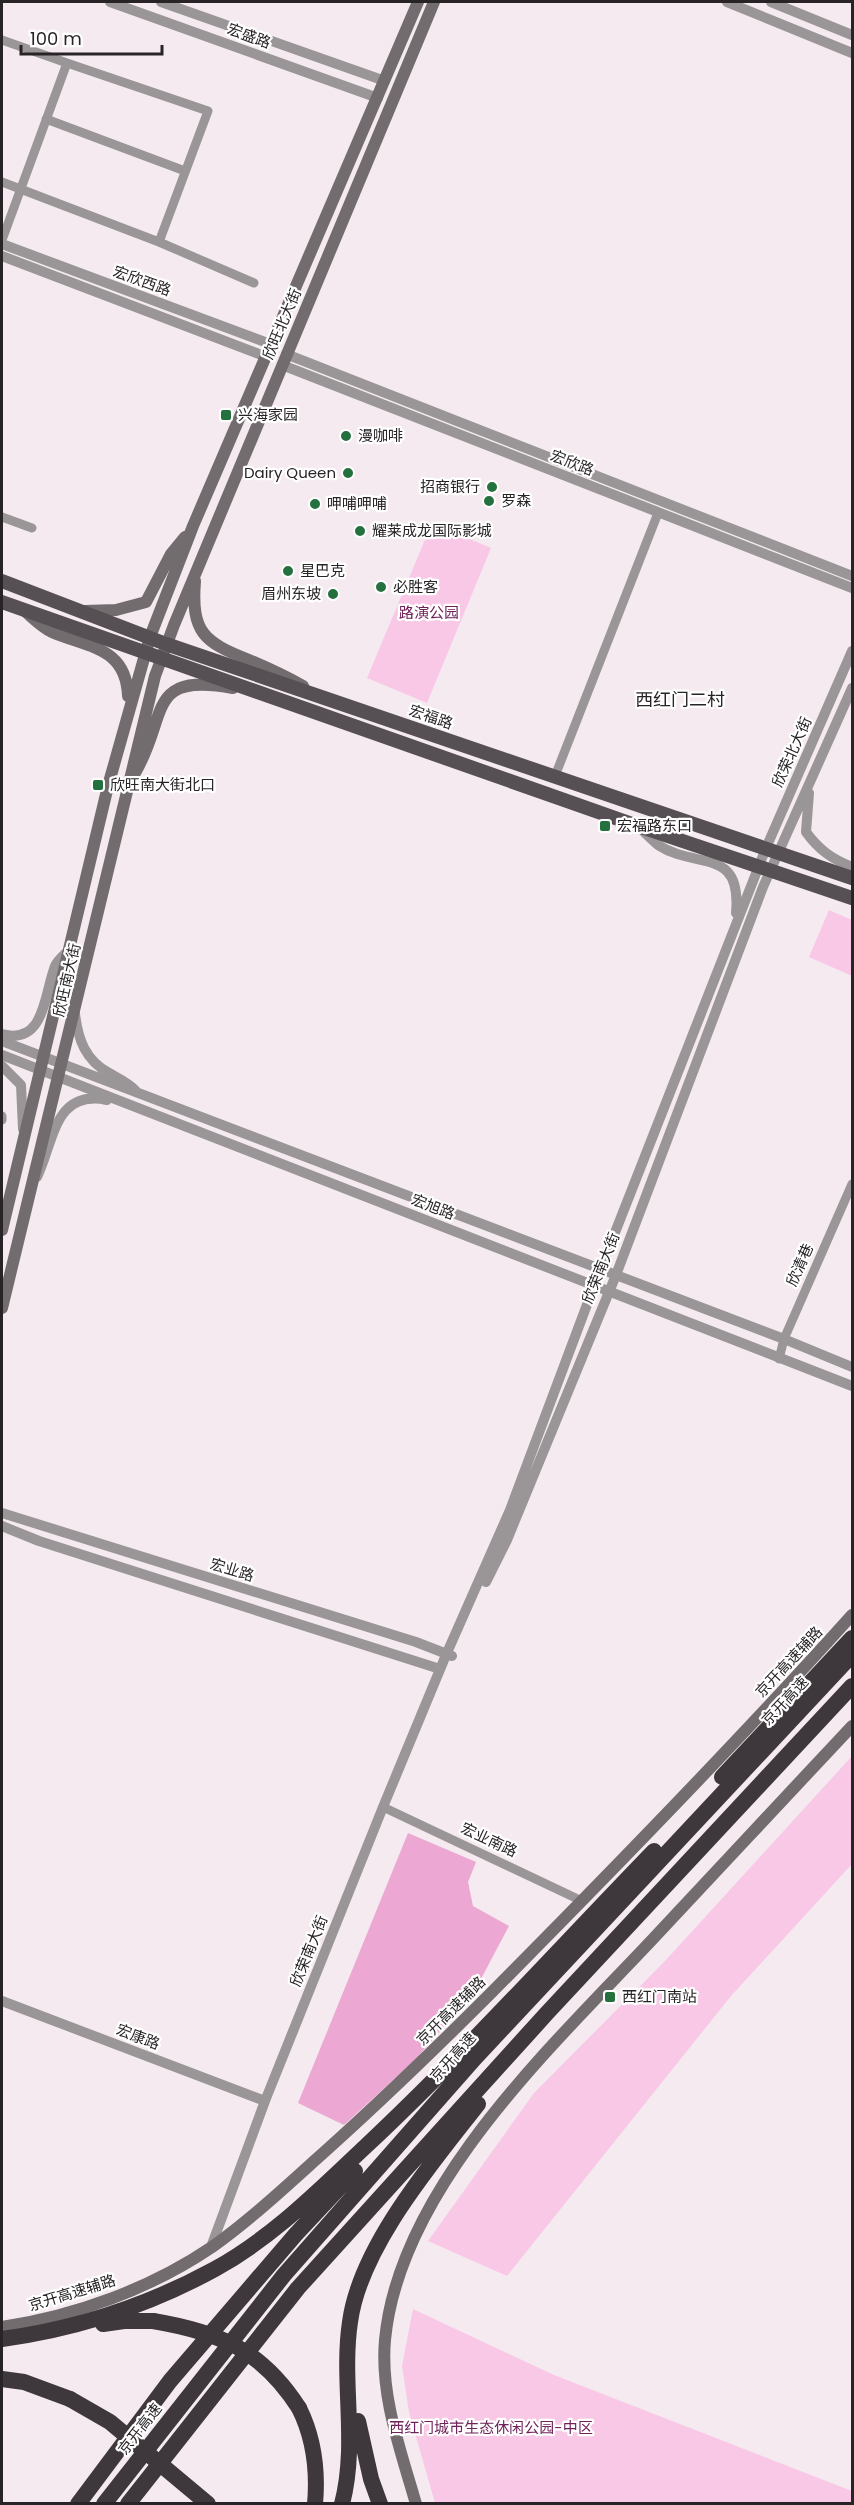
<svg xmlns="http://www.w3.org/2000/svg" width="854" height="2505" viewBox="0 0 854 2505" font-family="Poppins,'Noto Sans SC',sans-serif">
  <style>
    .green { fill: #f9c8e6 }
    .forest { fill: #eca7d2 }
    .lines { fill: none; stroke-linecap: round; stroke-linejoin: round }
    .minor { stroke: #9a9698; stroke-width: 9 }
    .tertiary { stroke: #9a9698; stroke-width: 10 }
    .secondary { stroke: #726c6f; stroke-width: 12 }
    .primary { stroke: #564f53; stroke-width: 14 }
    .motorway { stroke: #3e373b; stroke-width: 16 }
    .motorway-bridge { stroke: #3e373b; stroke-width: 16 }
    .poi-dot { fill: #24703e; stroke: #fff; stroke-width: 2 }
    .labels { text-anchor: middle; stroke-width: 4.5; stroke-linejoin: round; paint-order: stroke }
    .street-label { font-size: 15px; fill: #282426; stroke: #fff }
    .poi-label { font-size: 15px; fill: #282426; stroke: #fff; text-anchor: start }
    .park-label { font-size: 15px; fill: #70225a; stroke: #fff }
    .quarter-label { font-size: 18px; fill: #282426; stroke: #fff }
  </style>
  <rect width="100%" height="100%" fill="#f4eaf0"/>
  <path class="green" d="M432 523 491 548 427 703 367 678Z
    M829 910 852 920V976L809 957Z
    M852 1756V1864L731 1996 507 2276 428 2241 534 2093 665 1961Z
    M413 2309 554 2375 852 2491V2503H435L409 2412 402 2366Z"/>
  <path class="forest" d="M408 1833 476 1862 468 1882 473 1906 509 1926 474 1992 414 2061 344 2125 298 2103Z"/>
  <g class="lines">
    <path class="minor" d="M2 40 67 63 2 240
      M67 63 208 111 159 242
      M46 119 185 171
      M2 182 159 242 254 283
      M2 517 32 528
      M555 776 658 513
      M2 1116V1120
      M779 1359 784 1339 852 1184
      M383 1807 582 1901"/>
    <path class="tertiary" d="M110 2 378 98
      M161 2 385 81
      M727 2 852 53
      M771 2 852 35
      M2 244 273 345
      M2 256 267 357
      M286 354 852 576
      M282 365 852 588
      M809 793 806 832C819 850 832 859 852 867
      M641 829C646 834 652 840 658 845 696 870 742 846 736 913
      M75 1014C78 1039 85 1060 109 1073 118 1078 129 1083 136 1091
      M2 1034C45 1046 44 994 55 966 57 961 63 956 67 952
      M2 1041 784 1339 852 1367
      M2 1055 852 1386
      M2 1066 21 1085 23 1129
      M37 1177C54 1142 54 1089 107 1100
      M2 1513 416 1642 452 1656
      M2 1526 39 1541 440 1669
      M486 1582 507 1540 616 1275 763 887 852 688
      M2 2001 265 2101
      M211 2247 265 2101 383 1807 446 1655 510 1510 594 1286 766 848 852 651"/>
    <path class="secondary" d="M195 581C191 633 204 642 249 660 268 668 285 676 303 686
      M85 611 116 610 146 602 171 554 185 537
      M26 612C34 619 43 628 52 632 89 648 126 647 128 696
      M135 773C169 715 145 672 233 688
      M2 1230 108 786 150 637 193 526 418 2
      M2 1308 155 676 174 625 434 2
      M2 2327C75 2316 150 2289 212 2247 247 2222 280 2192 312 2163 374 2108 433 2051 492 1992 614 1869 736 1744 852 1615
      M416 2504C401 2451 380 2396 385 2340 399 2189 550 2048 650 1942 717 1870 785 1798 852 1726"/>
    <path class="primary" d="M2 581 166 644 852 878
      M2 602 638 826 852 898"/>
    <path class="motorway" d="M722 1777 852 1638
      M103 2324 124 2321H153
      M2 2339C76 2329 149 2305 215 2269 273 2237 318 2191 366 2146 466 2052 558 1950 654 1851
      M2 2379 24 2382 70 2399
      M299 2408C314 2438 318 2470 315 2504
      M358 2421 371 2479 380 2504
      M78 2504 170 2381 296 2234 355 2171
      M104 2504 284 2275 475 2058 852 1655
      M128 2504 298 2288 547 2013 852 1686
      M342 2504C358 2443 341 2382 350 2322 360 2247 432 2163 478 2104"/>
    <path class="motorway-bridge" d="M153 2321C219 2332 262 2350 299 2408
      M70 2399 110 2422 208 2504"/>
  </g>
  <g class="poi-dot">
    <rect x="220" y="409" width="12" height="12" rx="3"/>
    <circle cx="346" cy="436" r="6"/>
    <circle cx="348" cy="473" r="6"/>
    <circle cx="492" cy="487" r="6"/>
    <circle cx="489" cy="501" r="6"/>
    <circle cx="315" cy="504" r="6"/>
    <circle cx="360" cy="531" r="6"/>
    <circle cx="288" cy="571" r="6"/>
    <circle cx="381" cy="587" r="6"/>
    <circle cx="333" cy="594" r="6"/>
    <rect x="92" y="779" width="12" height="12" rx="3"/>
    <rect x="599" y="820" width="12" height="12" rx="3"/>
    <rect x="604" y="1991" width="12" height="12" rx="3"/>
  </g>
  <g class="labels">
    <g class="street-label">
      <text transform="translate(249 36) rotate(20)" y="5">宏盛路</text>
      <text transform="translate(142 281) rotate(20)" y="5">宏欣西路</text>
      <text transform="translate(282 324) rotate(-67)" y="5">欣旺北大街</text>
      <text transform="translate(572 463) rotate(21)" y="5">宏欣路</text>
      <text transform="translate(431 717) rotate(19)" y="5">宏福路</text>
      <text transform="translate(792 752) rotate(-66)" y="5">欣荣北大街</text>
      <text transform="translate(67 980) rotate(-77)" y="5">欣旺南大街</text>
      <text transform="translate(433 1207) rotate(21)" y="5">宏旭路</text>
      <text transform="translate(800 1265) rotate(-66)" y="5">欣清巷</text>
      <text transform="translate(601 1268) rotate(-68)" y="5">欣荣南大街</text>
      <text transform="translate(232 1570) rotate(17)" y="5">宏业路</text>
      <text transform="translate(789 1662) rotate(-47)" y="5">京开高速辅路</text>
      <text transform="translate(785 1701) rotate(-47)" y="5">京开高速</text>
      <text transform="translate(489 1840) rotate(25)" y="5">宏业南路</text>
      <text transform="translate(309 1951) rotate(-68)" y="5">欣荣南大街</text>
      <text transform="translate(451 2011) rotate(-45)" y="5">京开高速辅路</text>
      <text transform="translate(138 2037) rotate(21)" y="5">宏康路</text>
      <text transform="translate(453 2057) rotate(-48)" y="5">京开高速</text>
      <text transform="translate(72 2293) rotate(-17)" y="5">京开高速辅路</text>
      <text transform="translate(140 2429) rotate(-52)" y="5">京开高速</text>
    </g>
    <g class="poi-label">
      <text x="238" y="420">兴海家园</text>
      <text x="358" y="441">漫咖啡</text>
      <text x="336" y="478" text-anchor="end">Dairy Queen</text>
      <text x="480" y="492" text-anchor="end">招商银行</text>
      <text x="501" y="506">罗森</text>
      <text x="327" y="509">呷哺呷哺</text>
      <text x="372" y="536">耀莱成龙国际影城</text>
      <text x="300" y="576">星巴克</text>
      <text x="393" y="592">必胜客</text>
      <text x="321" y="599" text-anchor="end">眉州东坡</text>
      <text x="110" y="790">欣旺南大街北口</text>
      <text x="617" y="831">宏福路东口</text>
      <text x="622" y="2002">西红门南站</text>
    </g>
    <g class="park-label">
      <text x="429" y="618">路演公园</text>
      <text x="491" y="2433">西红门城市生态休闲公园-中区</text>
    </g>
    <g class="quarter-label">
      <text x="680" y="706">西红门二村</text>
    </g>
  </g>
  <rect width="854" height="2505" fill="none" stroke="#282426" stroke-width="6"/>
  <path d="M21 45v9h141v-9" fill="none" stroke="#282426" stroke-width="3"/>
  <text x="30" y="45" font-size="18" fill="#282426" stroke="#ffffff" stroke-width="4.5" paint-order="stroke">100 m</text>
</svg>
